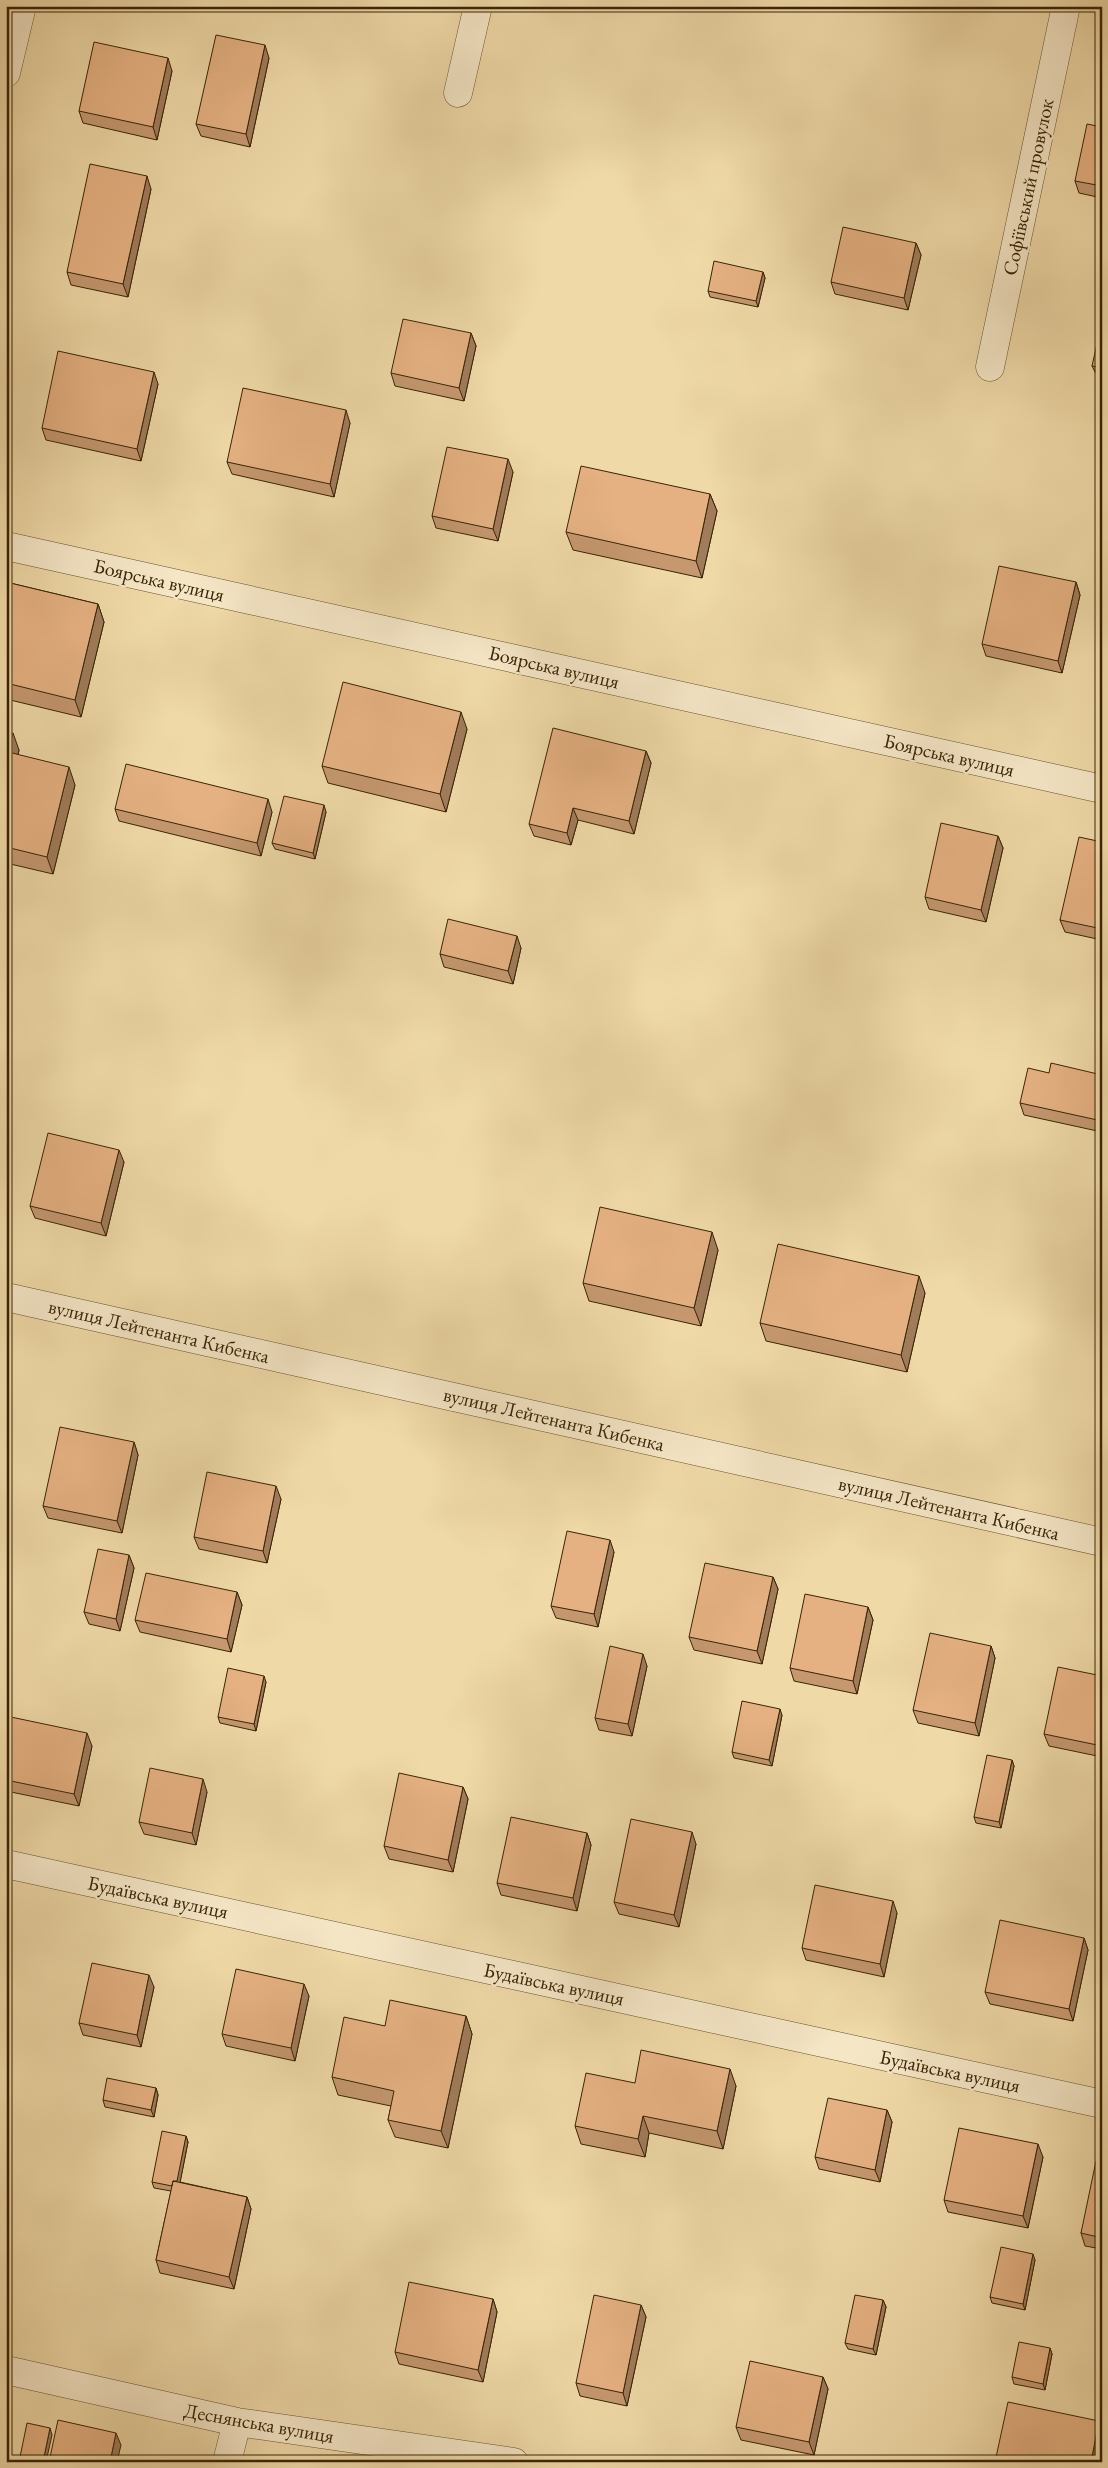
<svg xmlns="http://www.w3.org/2000/svg" width="1108" height="2468" viewBox="0 0 1108 2468" font-family="'EB Garamond',serif">
  <style>
    .lines { fill: none; stroke-linecap: round; stroke-linejoin: round }
    .minor-casing { stroke: #66512e; stroke-width: 29 }
    .minor { stroke: #f5e6c6; stroke-width: 28 }
    .wall { fill: #c59870; stroke: #392406 }
    .shaded-wall { fill: #a07c5b; stroke: #392406 }
    .building { fill: #e5b182; stroke: #392406 }
    .labels { text-anchor: middle; stroke-width: 4.5; stroke-linejoin: round; paint-order: stroke }
    .street-label { font-size: 20px; fill: #392406; stroke: #f5e6c6 }
  </style>
  <rect width="100%" height="100%" fill="#efd9a7"/>
  <filter id="stains"><feTurbulence type="fractalNoise" baseFrequency=".004" numOctaves="4"/><feColorMatrix values="0 0 0 0 .2 0 0 0 0 .09 0 0 0 0 .02 0 0 0 .5 -.17"/></filter>
  <radialGradient id="worn" r=".72"><stop offset=".6" stop-color="#630" stop-opacity="0"/><stop offset="1" stop-color="#630" stop-opacity=".3"/></radialGradient>
  <g class="lines">
    <defs>
      <path id="minor" d="M6 73 22 6
        M458 93 478 6
        M990 367 1066 6
        M6 546 1102 789
        M6 1297 1102 1542
        M6 1864 1102 2104
        M6 2370 237 2422 514 2462
        M227 2462 237 2422"/>
    </defs>
    <use href="#minor" class="minor-casing"/>
    <use href="#minor" class="minor"/>
  </g>
  <path class="wall" d="M269 58 250 147 201 136 196 124Z
    M172 71 157 140 83 123 79 111Z
    M1102 127V198L1079 193 1075 181Z
    M151 189 128 297 71 285 67 272Z
    M916 243 921 255 908 310 835 294 831 282Z
    M763 272 765 278 758 307 710 297 708 291Z
    M471 333 476 346 464 401 395 386 391 373Z
    M1102 336V374L1095 372 1092 366Z
    M158 384 141 461 46 440 42 428Z
    M350 423 334 497 232 474 227 462Z
    M513 472 498 541 436 528 432 516Z
    M710 494 717 511 702 578 573 550 566 532Z
    M6 582 98 604 104 622 81 717 6 699Z
    M1076 582 1080 595 1062 673 986 656 982 644Z
    M467 729 446 812 328 783 322 766Z
    M6 731 19 750 18 755 75 785 53 874 6 863Z
    M646 751 651 763 634 834 578 820 571 845 534 836 529 824Z
    M115 809 272 812 261 856 119 821Z
    M326 812 315 859 275 849 272 843Z
    M998 836 1003 848 986 922 929 909 925 897Z
    M1102 842V940L1065 932 1060 920Z
    M521 948 513 984 444 967 440 954Z
    M1049 1073 1102 1075V1132L1024 1115 1020 1103Z
    M124 1162 106 1236 35 1218 30 1206Z
    M718 1250 701 1326 589 1301 583 1283Z
    M925 1293 907 1372 766 1341 760 1323Z
    M134 1442 138 1455 122 1533 48 1518 43 1506Z
    M281 1499 267 1563 199 1549 194 1537Z
    M614 1552 598 1627 556 1618 551 1606Z
    M129 1555 134 1568 120 1631 89 1624 84 1612Z
    M773 1577 778 1589 762 1664 694 1650 689 1637Z
    M237 1592 242 1605 231 1652 140 1632 135 1620Z
    M868 1607 873 1620 857 1694 794 1681 790 1668Z
    M991 1646 995 1658 979 1736 918 1723 913 1710Z
    M647 1666 632 1736 599 1730 595 1718Z
    M1102 1676V1757L1049 1746 1044 1734Z
    M266 1682 256 1731 220 1723 218 1717Z
    M782 1715 772 1766 734 1758 732 1752Z
    M6 1716 92 1746 79 1806 6 1791Z
    M1012 1760 1014 1766 1001 1828 976 1823 974 1817Z
    M463 1787 468 1799 453 1872 389 1859 384 1846Z
    M207 1792 196 1845 144 1834 139 1822Z
    M587 1833 591 1845 577 1911 501 1895 497 1883Z
    M696 1844 679 1927 619 1914 614 1902Z
    M897 1913 884 1977 806 1960 802 1948Z
    M1084 1938 1088 1950 1073 2021 990 2004 985 1992Z
    M154 1987 141 2047 83 2035 79 2023Z
    M309 1996 295 2061 226 2046 222 2034Z
    M466 2016 472 2034 448 2148 395 2137 388 2120 391 2106 338 2095 332 2077 385 2026Z
    M635 2083 736 2086 723 2149 649 2133 645 2157 581 2144 575 2126Z
    M156 2088 158 2095 154 2117 105 2107 103 2100Z
    M887 2110 892 2122 880 2182 819 2169 815 2157Z
    M186 2136 188 2142 180 2182 247 2197 251 2209 234 2289 160 2273 156 2260 171 2191 154 2188 152 2182Z
    M1043 2157 1028 2228 948 2212 944 2200Z
    M1102 2162V2249L1085 2246 1081 2233Z
    M1035 2260 1025 2310 992 2303 990 2297Z
    M493 2299 497 2312 483 2382 399 2364 395 2352Z
    M883 2300 886 2307 876 2355 848 2349 845 2343Z
    M641 2305 646 2317 627 2406 580 2396 576 2383Z
    M1050 2348 1052 2354 1045 2390 1014 2384 1012 2377Z
    M823 2377 828 2389 814 2455 741 2440 736 2427Z"/>
  <path class="shaded-wall" d="M265 45 269 58 250 147 246 134Z
    M168 58 172 71 157 140 153 127Z
    M147 176 151 189 128 297 123 284Z
    M916 243 921 255 908 310 904 298Z
    M763 272 765 278 758 307 756 301Z
    M471 333 476 346 464 401 459 388Z
    M154 372 158 384 141 461 137 449Z
    M346 410 350 423 334 497 330 484Z
    M508 459 513 472 498 541 493 529Z
    M710 494 717 511 702 578 696 561Z
    M1076 582 1080 595 1062 673 1058 661Z
    M98 604 104 622 81 717 75 700Z
    M461 712 467 729 446 812 440 794Z
    M13 733 19 750 14 770 8 752Z
    M646 751 651 763 634 834 629 821Z
    M69 767 75 785 53 874 47 857Z
    M268 799 272 812 261 856 257 843Z
    M324 805 326 812 315 859 313 853Z
    M573 808 578 820 571 845 567 833Z
    M998 836 1003 848 986 922 981 910Z
    M517 936 521 948 513 984 508 971Z
    M119 1150 124 1162 106 1236 101 1223Z
    M712 1232 718 1250 701 1326 694 1308Z
    M919 1276 925 1293 907 1372 901 1355Z
    M134 1442 138 1455 122 1533 117 1521Z
    M276 1486 281 1499 267 1563 263 1551Z
    M610 1540 614 1552 598 1627 594 1614Z
    M129 1555 134 1568 120 1631 116 1619Z
    M773 1577 778 1589 762 1664 757 1651Z
    M237 1592 242 1605 231 1652 227 1639Z
    M868 1607 873 1620 857 1694 853 1681Z
    M991 1646 995 1658 979 1736 975 1723Z
    M643 1654 647 1666 632 1736 628 1724Z
    M264 1676 266 1682 256 1731 254 1724Z
    M780 1709 782 1715 772 1766 769 1760Z
    M87 1733 92 1746 79 1806 74 1794Z
    M1012 1760 1014 1766 1001 1828 999 1822Z
    M203 1779 207 1792 196 1845 192 1833Z
    M463 1787 468 1799 453 1872 448 1860Z
    M692 1832 696 1844 679 1927 674 1915Z
    M587 1833 591 1845 577 1911 573 1898Z
    M893 1901 897 1913 884 1977 880 1964Z
    M1084 1938 1088 1950 1073 2021 1069 2009Z
    M149 1975 154 1987 141 2047 137 2035Z
    M304 1984 309 1996 295 2061 291 2048Z
    M466 2016 472 2034 448 2148 441 2131Z
    M730 2069 736 2086 723 2149 717 2131Z
    M156 2088 158 2095 154 2117 151 2110Z
    M887 2110 892 2122 880 2182 875 2170Z
    M643 2116 649 2133 645 2157 638 2139Z
    M186 2136 188 2142 178 2193 175 2187Z
    M1038 2144 1043 2157 1028 2228 1023 2216Z
    M247 2197 251 2209 234 2289 229 2277Z
    M1033 2254 1035 2260 1025 2310 1023 2304Z
    M493 2299 497 2312 483 2382 478 2370Z
    M883 2300 886 2307 876 2355 873 2349Z
    M641 2305 646 2317 627 2406 623 2393Z
    M1050 2348 1052 2354 1045 2390 1043 2384Z
    M823 2377 828 2389 814 2455 809 2442Z
    M1099 2421 1102 2428V2442L1098 2462H1091Z
    M50 2428 52 2435 46 2462H43Z
    M116 2433 121 2445 117 2462H110Z"/>
  <path class="building" d="M216 35 265 45 246 134 196 124Z
    M94 42 168 58 153 127 79 111Z
    M1087 124 1102 127V186L1075 181Z
    M90 164 147 176 123 284 67 272Z
    M843 227 916 243 904 298 831 282Z
    M714 261 763 272 756 301 708 291Z
    M403 319 471 333 459 388 391 373Z
    M1099 335 1102 336V368L1092 366Z
    M58 351 154 372 137 449 42 428Z
    M243 388 346 410 330 484 227 462Z
    M447 447 508 459 493 529 432 516Z
    M581 466 710 494 696 561 566 532Z
    M999 566 1076 582 1058 661 982 644Z
    M6 582 98 604 75 700 6 683Z
    M343 682 461 712 440 794 322 766Z
    M553 728 646 751 629 821 573 808 567 833 529 824Z
    M6 731 13 733 8 752 69 767 47 857 6 847Z
    M126 764 268 799 257 843 115 809Z
    M284 796 324 805 313 853 272 843Z
    M941 823 998 836 981 910 925 897Z
    M1079 837 1102 842V929L1060 920Z
    M448 919 517 936 508 971 440 954Z
    M1051 1063 1102 1075V1121L1020 1103 1028 1068 1049 1073Z
    M48 1133 119 1150 101 1223 30 1206Z
    M600 1207 712 1232 694 1308 583 1283Z
    M778 1244 919 1276 901 1355 760 1323Z
    M60 1427 134 1442 117 1521 43 1506Z
    M207 1472 276 1486 263 1551 194 1537Z
    M567 1531 610 1540 594 1614 551 1606Z
    M98 1549 129 1555 116 1619 84 1612Z
    M705 1563 773 1577 757 1651 689 1637Z
    M146 1573 237 1592 227 1639 135 1620Z
    M805 1594 868 1607 853 1681 790 1668Z
    M930 1633 991 1646 975 1723 913 1710Z
    M610 1646 643 1654 628 1724 595 1718Z
    M1058 1667 1102 1676V1746L1044 1734Z
    M228 1668 264 1676 254 1724 218 1717Z
    M742 1701 780 1709 769 1760 732 1752Z
    M6 1716 87 1733 74 1794 6 1780Z
    M987 1755 1012 1760 999 1822 974 1817Z
    M150 1768 203 1779 192 1833 139 1822Z
    M399 1773 463 1787 448 1860 384 1846Z
    M511 1817 587 1833 573 1898 497 1883Z
    M631 1819 692 1832 674 1915 614 1902Z
    M815 1885 893 1901 880 1964 802 1948Z
    M1000 1920 1084 1938 1069 2009 985 1992Z
    M92 1963 149 1975 137 2035 79 2023Z
    M236 1969 304 1984 291 2048 222 2034Z
    M390 2000 466 2016 441 2131 388 2120 394 2091 332 2077 344 2017 385 2026Z
    M641 2050 730 2069 717 2131 643 2116 638 2139 575 2126 586 2073 635 2083Z
    M107 2078 156 2088 151 2110 103 2100Z
    M828 2098 887 2110 875 2170 815 2157Z
    M959 2128 1038 2144 1023 2216 944 2200Z
    M162 2131 186 2136 177 2181H173L172 2186 152 2182Z
    M1096 2161 1102 2162V2238L1081 2233Z
    M173 2181 247 2197 229 2277 156 2260Z
    M1001 2247 1033 2254 1023 2304 990 2297Z
    M409 2282 493 2299 478 2370 395 2352Z
    M594 2295 641 2305 623 2393 576 2383Z
    M855 2295 883 2300 873 2349 845 2343Z
    M1019 2342 1050 2348 1043 2384 1012 2377Z
    M750 2361 823 2377 809 2442 736 2427Z
    M1008 2402 1099 2421 1091 2462H995Z
    M58 2420 116 2433 110 2462H49Z
    M27 2423 50 2428 43 2462H19Z"/>
  <g class="labels">
    <g class="street-label">
      <text transform="translate(1028 187) rotate(-78)" y="7">Софіївський провулок</text>
      <text transform="translate(159 580) rotate(13)" y="7">Боярська вулиця</text>
      <text transform="translate(554 667) rotate(13)" y="7">Боярська вулиця</text>
      <text transform="translate(949 755) rotate(13)" y="7">Боярська вулиця</text>
      <text transform="translate(159 1331) rotate(13)" y="7">вулиця Лейтенанта Кибенка</text>
      <text transform="translate(554 1419) rotate(13)" y="7">вулиця Лейтенанта Кибенка</text>
      <text transform="translate(949 1508) rotate(13)" y="7">вулиця Лейтенанта Кибенка</text>
      <text transform="translate(158 1897) rotate(12)" y="7">Будаївська вулиця</text>
      <text transform="translate(554 1984) rotate(12)" y="7">Будаївська вулиця</text>
      <text transform="translate(950 2071) rotate(12)" y="7">Будаївська вулиця</text>
      <text transform="translate(259 2423) rotate(10)" y="7">Деснянська вулиця</text>
    </g>
  </g>
  <rect width="1108" height="2468" fill="none" stroke="#efd9a7" stroke-width="25"/>
  <rect x="8" y="8" width="1093" height="2453" fill="none" stroke="#392406" stroke-width="2.5"/>
  <rect x="12" y="12" width="1083" height="2443" fill="none" stroke="#392406"/>
  <rect width="100%" height="100%" filter="url(#stains)"/>
  <rect width="100%" height="100%" fill="url(#worn)"/>
</svg>
